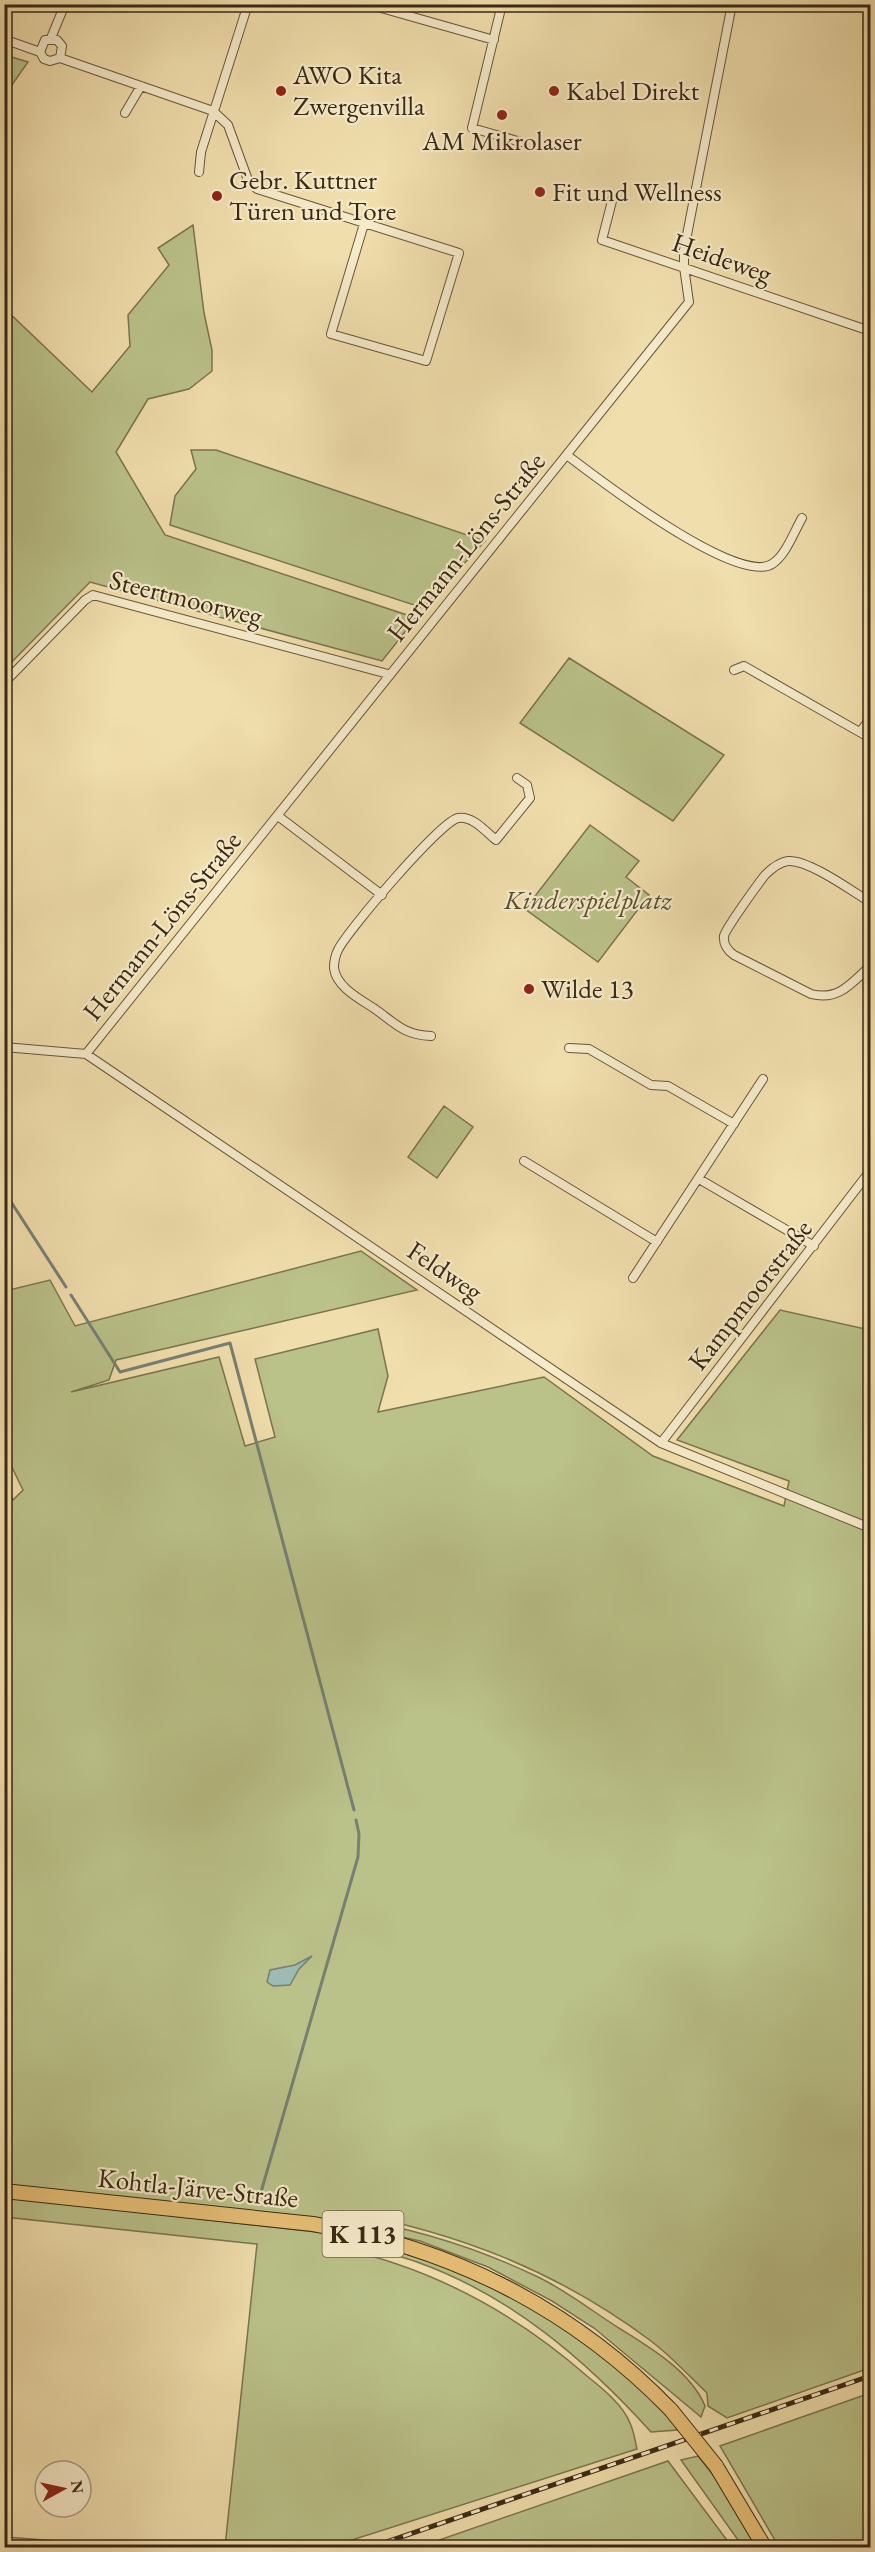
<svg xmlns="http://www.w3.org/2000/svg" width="875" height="2552" viewBox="0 0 875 2552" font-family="'EB Garamond',serif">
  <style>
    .green { fill: #bac189; stroke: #7a744e; stroke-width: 1.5 }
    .water { fill: #9ebab4; stroke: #768073; stroke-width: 1.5 }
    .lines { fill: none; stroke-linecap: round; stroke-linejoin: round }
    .stream { stroke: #768073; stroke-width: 3 }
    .street-casing { stroke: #675638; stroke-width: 10 }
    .primary-casing { stroke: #392812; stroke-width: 16 }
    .street { stroke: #f5eac9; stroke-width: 8 }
    .primary { stroke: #e8bf76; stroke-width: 14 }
    .rail-casing { stroke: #392812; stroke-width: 5 }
    .rail { stroke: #f5eac9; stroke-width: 3; stroke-dasharray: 9; stroke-linecap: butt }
    .primary-bridge-casing { stroke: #392812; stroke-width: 16; stroke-linecap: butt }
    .primary-bridge { stroke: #e8bf76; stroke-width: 14 }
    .poi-dot { fill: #8f2418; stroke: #f5eac9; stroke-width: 2 }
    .labels { text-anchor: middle; stroke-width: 4.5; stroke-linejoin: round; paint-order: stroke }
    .shield { fill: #f5eac9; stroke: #716249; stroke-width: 1.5 }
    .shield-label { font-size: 26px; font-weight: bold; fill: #392812 }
    .poi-label { font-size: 27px; fill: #392812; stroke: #f5eac9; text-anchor: start }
    .street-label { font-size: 27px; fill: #392812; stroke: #f5eac9 }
    .park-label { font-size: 27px; font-style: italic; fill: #594e30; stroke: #f5eac9 }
  </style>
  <rect width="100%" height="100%" fill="#f0deac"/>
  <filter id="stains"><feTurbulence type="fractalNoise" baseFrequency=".00333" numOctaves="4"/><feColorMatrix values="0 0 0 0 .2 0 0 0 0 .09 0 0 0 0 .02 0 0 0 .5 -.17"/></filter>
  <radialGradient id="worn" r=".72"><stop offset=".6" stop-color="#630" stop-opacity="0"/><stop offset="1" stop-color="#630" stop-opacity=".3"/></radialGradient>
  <path class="green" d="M5 55 28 62 5 95 4 55Z
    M193 225 204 313 212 350V371L189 389 148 399 116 452 165 535 416 618 382 661 90 582 5 669V309L92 392 130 346 128 315 169 265 158 248Z
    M191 450H216L485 541 423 608 170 525 175 496 196 469Z
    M569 658 724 755 673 821 520 723Z
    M590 825 639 861 626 877 649 895 598 962 525 909Z
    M444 1106 473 1127 437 1178 408 1157Z
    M361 1251 417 1290 116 1360 109 1380 71 1392 219 1357 245 1446 275 1437 255 1359 378 1329 388 1376 378 1412 544 1377 653 1456 784 1506 789 1481 677 1440 780 1310 870 1330V2368L727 2418 708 2406 707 2393C689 2376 671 2356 651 2341 556 2270 458 2233 343 2211L339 2221 335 2222 5 2185 4 1481 13 1500 23 1490 5 1453V1291L50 1280 75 1326Z
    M5 2197 334 2234 335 2247C430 2267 514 2312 587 2376 602 2388 623 2405 630 2423 634 2431 635 2441 637 2449L330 2547H225L257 2244 5 2217Z
    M348 2218C413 2228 477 2248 536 2276 566 2290 593 2312 622 2330 651 2348 691 2372 705 2406L701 2417 594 2328 552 2301 488 2267 420 2241 349 2225Z
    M347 2236C431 2254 513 2291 584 2339 614 2359 643 2391 670 2415L677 2430 651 2432C586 2360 510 2295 417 2262 393 2253 367 2248 342 2243Z
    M870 2393V2547H779L720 2446Z
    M698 2456 725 2490 758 2547H743L681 2460Z
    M668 2461 732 2547H419L639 2471Z
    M4 2537H5L138 2547 70 2548 5 2540Z"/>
  <path class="water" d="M312 1956 299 1969 290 1985 273 1986 267 1982 270 1970 295 1965Z"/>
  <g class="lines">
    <path class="stream" d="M4 1191 66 1287
      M71 1295 120 1372 230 1343 354 1810
      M261 2192 358 1857 359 1834 356 1820"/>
    <defs>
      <path id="street" d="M367 4 494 40
        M502 4 472 128 521 142
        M51 38 65 4
        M9 41 40 52
        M60 58 62 46 57 40H45L40 52 44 59 50 61 60 58 213 111 228 125 248 180 257 189 459 253 426 361 331 334 364 224
        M125 113 141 86
        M199 172 201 152 248 4
        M613 197 602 240 870 331
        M568 456C597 478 737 586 772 564 786 555 794 532 802 518
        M734 670 744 666 870 738
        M4 683 85 600 93 595 388 674
        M860 732 870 719
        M278 816 382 895
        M870 902C853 892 808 859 788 861 780 862 771 869 765 875 758 884 726 928 724 936 723 944 728 951 734 955L811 994C838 1001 851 984 870 966
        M431 1036C404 1035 396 1024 375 1009 360 999 336 987 334 968 334 961 335 956 338 950 347 931 441 821 458 818 472 815 486 832 496 840L530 798 527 785 517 778
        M4 1047 86 1054 661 1443 870 1528
        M569 1048 589 1049 651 1085 668 1086 734 1124
        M86 1054 689 302 684 267V250L732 4
        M524 1161 657 1242
        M699 1179 814 1246
        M633 1278 763 1079
        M661 1443 870 1171"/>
      <path id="primary" d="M4 2191 313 2224C452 2248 573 2309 671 2410
        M716 2466 765 2548"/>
    </defs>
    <use href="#street" class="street-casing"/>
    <use href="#primary" class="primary-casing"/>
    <use href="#street" class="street"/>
    <use href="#primary" class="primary"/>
    <defs>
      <path id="rail" d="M369 2548 870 2376"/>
    </defs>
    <use href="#rail" class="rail-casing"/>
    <use href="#rail" class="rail"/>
    <defs>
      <path id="primary-bridge" d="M671 2410 716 2466"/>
    </defs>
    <use href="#primary-bridge" class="primary-bridge-casing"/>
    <use href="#primary-bridge" class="primary-bridge"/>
  </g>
  <g class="poi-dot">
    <circle cx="281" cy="91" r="6"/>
    <circle cx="554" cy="91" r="6"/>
    <circle cx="502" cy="115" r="6"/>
    <circle cx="540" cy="192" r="6"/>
    <circle cx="217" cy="196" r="6"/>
    <circle cx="529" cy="989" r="6"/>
  </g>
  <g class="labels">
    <rect class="shield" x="322.5" y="2211" width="81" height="46" rx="4.5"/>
    <g class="shield-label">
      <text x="363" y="2243">K 113</text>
    </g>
    <g class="poi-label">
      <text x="293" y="84">AWO Kita<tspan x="293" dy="31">Zwergenvilla</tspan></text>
      <text x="566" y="100">Kabel Direkt</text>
      <text x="502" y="150" text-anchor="middle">AM Mikrolaser</text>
      <text x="229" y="189">Gebr. Kuttner<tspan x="229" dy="31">Türen und Tore</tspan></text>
      <text x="552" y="201">Fit und Wellness</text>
      <text x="541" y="998">Wilde 13</text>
    </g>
    <g class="street-label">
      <text transform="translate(722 258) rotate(19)" y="9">Heideweg</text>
      <text transform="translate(466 547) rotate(-51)" y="9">Hermann-Löns-Straße</text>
      <text transform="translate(186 598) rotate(14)" y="9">Steertmoorweg</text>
      <text transform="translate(162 926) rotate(-51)" y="9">Hermann-Löns-Straße</text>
      <text transform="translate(445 1271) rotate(34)" y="9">Feldweg</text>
      <text transform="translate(750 1295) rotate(-52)" y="9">Kampmoorstraße</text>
      <text transform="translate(198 2188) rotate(6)" y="9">Kohtla-Järve-Straße</text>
    </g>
    <g class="park-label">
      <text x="588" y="909">Kinderspielplatz</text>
    </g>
  </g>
  <rect width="875" height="2552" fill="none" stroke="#f0deac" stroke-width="24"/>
  <rect x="6" y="6" width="863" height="2540" fill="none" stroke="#392812" stroke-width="3"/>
  <rect x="12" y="12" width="851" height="2528" fill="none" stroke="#392812" stroke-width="1.5"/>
  <g transform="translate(63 2489) rotate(82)"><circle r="28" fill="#f5eac9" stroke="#aa9c80" stroke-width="1.5"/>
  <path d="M0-4.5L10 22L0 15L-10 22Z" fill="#8f2418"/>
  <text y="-9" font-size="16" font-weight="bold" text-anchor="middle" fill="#392812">N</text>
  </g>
  <rect width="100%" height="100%" filter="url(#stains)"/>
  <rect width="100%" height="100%" fill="url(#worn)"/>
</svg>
